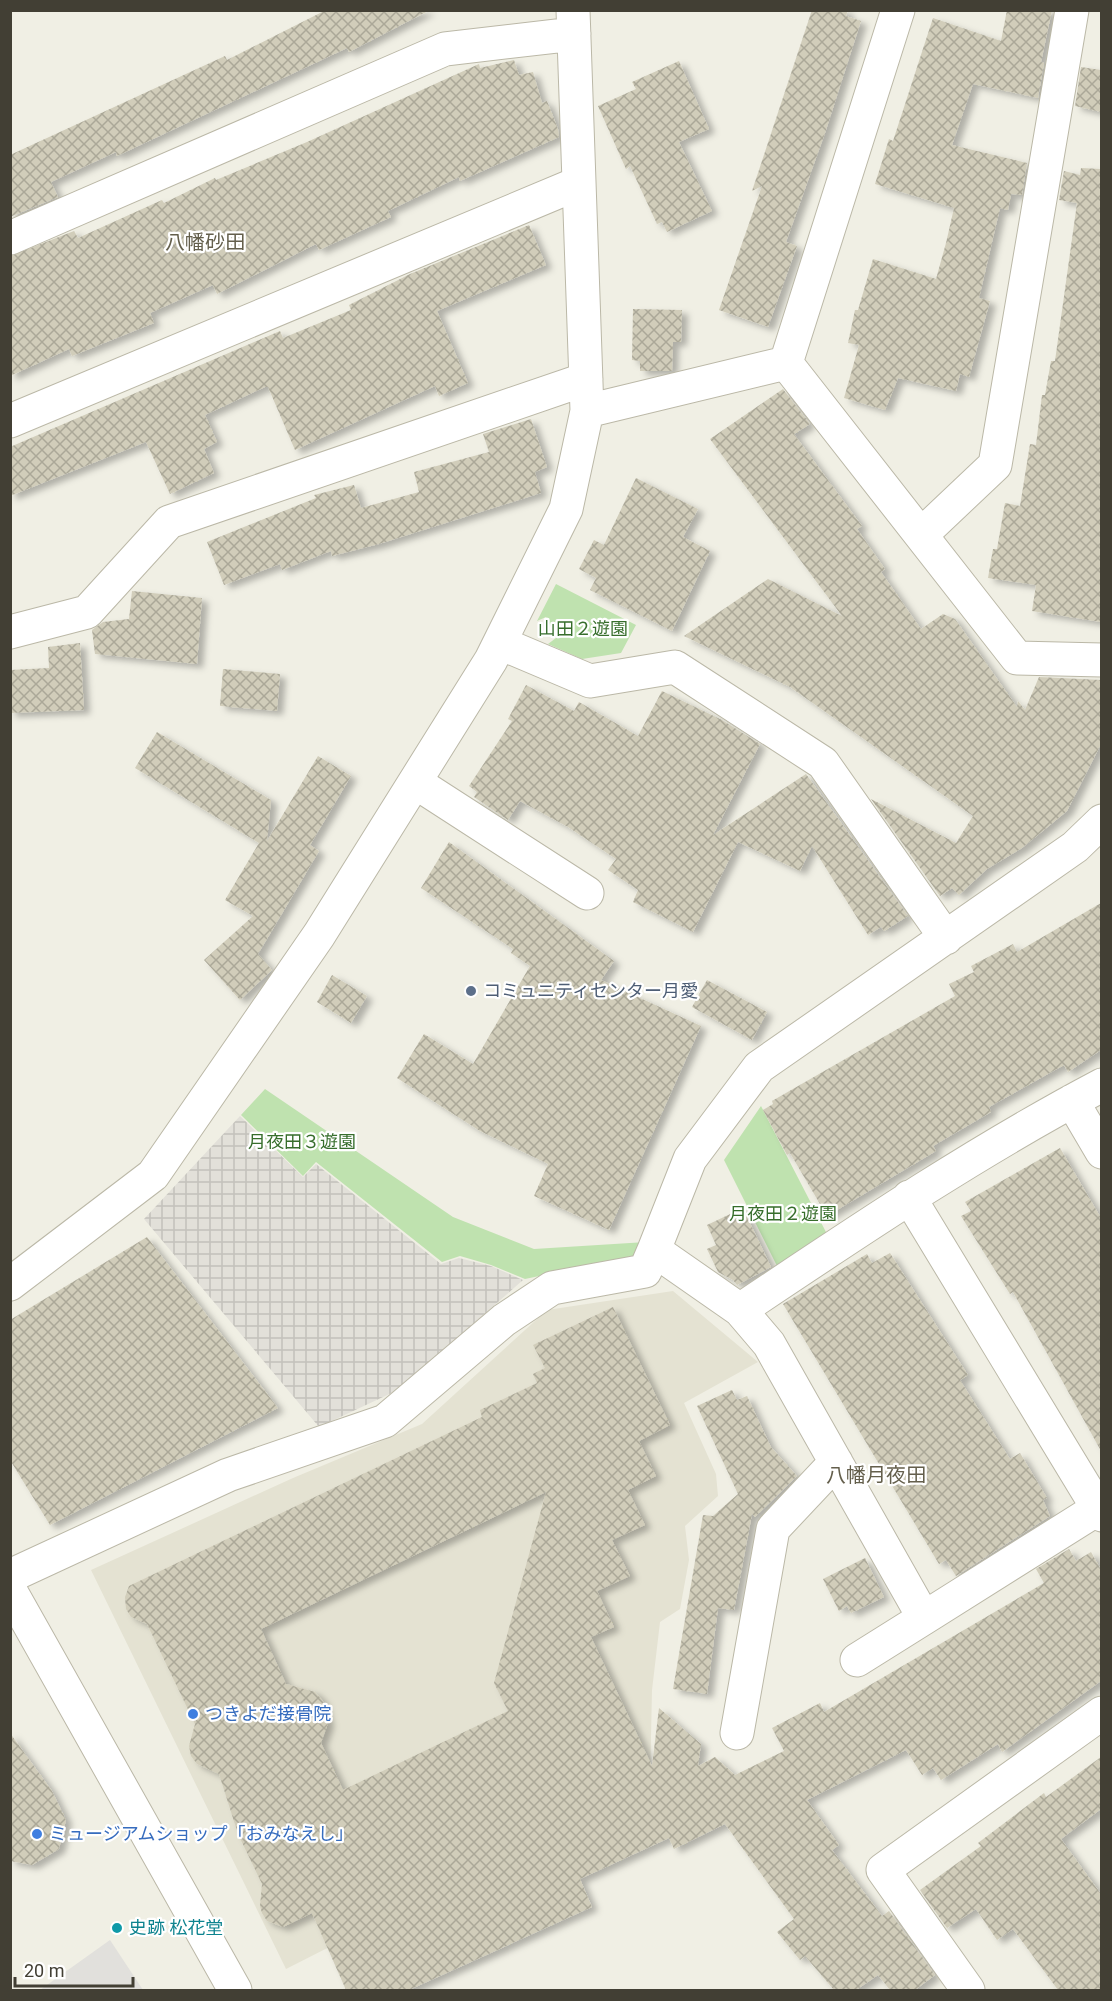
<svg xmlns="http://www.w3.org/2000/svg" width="1112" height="2001" viewBox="0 0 1112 2001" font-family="Roboto,'Noto Sans JP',sans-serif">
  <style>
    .residential { fill: #e4e2d2 }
    .industrial { fill: url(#industrial-grid) }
    .park { fill: #bfe2af }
    .parking { fill: #e1e0dc }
    .building { fill: url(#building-cross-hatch); fill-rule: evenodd; filter: url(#shadow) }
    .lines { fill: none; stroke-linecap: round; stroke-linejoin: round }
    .minor-casing { stroke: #bbb8a7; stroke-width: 35 }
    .minor { stroke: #fff; stroke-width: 33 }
    .service-dot { fill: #5c6f8a; stroke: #fff; stroke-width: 2 }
    .shop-dot { fill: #3f7fe0; stroke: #fff; stroke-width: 2 }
    .culture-dot { fill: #0f9aa8; stroke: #fff; stroke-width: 2 }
    .labels { text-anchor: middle; stroke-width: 4.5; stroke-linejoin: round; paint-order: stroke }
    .park-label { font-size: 18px; fill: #376e2c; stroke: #fff }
    .service-label { font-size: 18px; fill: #4e5e75; stroke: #fff; text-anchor: start }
    .shop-label { font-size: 18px; fill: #366cbe; stroke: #fff; text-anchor: start }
    .culture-label { font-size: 18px; fill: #0d838f; stroke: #fff; text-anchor: start }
    .neighbourhood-label { font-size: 20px; fill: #645f4c; stroke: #fff }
  </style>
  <defs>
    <pattern id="industrial-grid" width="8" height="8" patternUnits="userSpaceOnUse" patternTransform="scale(1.5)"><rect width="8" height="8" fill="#e2e0d9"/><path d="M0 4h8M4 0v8" fill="none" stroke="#c3c1bb"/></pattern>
    <pattern id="building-cross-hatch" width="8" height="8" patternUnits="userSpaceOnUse" patternTransform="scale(1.5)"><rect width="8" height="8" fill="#d1cdba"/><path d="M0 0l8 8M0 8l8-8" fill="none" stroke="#aba898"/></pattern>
    <filter id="shadow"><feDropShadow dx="6" dy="4" stdDeviation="3" flood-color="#0004"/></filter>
  </defs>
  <rect width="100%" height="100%" fill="#f0efe4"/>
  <path class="residential" d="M673 1291 758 1362 684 1403 716 1474 718 1496 685 1526 689 1560 680 1609 660 1622 652 1690 650 1784 286 1969 91 1570 293 1478 422 1424 547 1310Z"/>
  <path class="industrial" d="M240 1116 303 1177 316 1164 441 1264 459 1258 491 1266 523 1280 398 1390 319 1427 144 1219Z"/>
  <path class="park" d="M556 584 636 625 621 653 582 659 548 644 556 638 546 617 537 621Z
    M265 1089 453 1217 534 1249 646 1242 639 1255 525 1279 491 1265 460 1256 442 1262 316 1162 303 1176 241 1115Z
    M761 1106 828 1236 777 1266 724 1160Z"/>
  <path class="parking" d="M110 1940 143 1990H40Z"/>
  <path class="building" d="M326 10H430L349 52 347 48 117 156 116 152 51 182 58 197 10 217V155L225 56 227 60Z
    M812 10H848L846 16 861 21 825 133 786 242 797 246 768 327 719 310 762 186 752 191Z
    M1007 10H1052L1041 62 1044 63 1038 98 973 84 952 145 1027 163 1022 195 1011 194 1008 210 1000 208 979 298 990 301 969 377 960 374 956 391 898 378 885 410 844 398 859 345 848 343 855 310H858L873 259 936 279 946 243 954 208 875 184 889 139 893 141 933 18 1001 41Z
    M514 60 519 75 533 72 542 103 547 101 558 129 559 137 460 181 459 177 388 211 391 217 319 250 316 244 217 294 213 285 150 313 154 323 72 356 69 349 10 376V256L74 231 78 238 162 200 164 203 215 178 216 180 307 142 479 64 480 68Z
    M679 61 709 129 679 142 712 211 667 232 662 222 657 224 630 166 626 169 598 106 636 89 632 82Z
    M1081 67 1101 70V112L1075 106Z
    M1081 168 1101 169V622L1032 611 1036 585 988 578 993 549H997L1005 503 1020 506 1030 444 1036 445 1042 395H1045L1051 361H1055L1077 203 1059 200 1064 171 1080 175Z
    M529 225 546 265 437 311 468 383 439 396 435 386 295 450 268 387H265L205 415 217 442 204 449 214 473 170 494 146 442 10 496V447L280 331 283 338 351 310 349 305 410 274Z
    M633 309 682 310 681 342H673L672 371H640V361L632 360Z
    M783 389 810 424 794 434 862 526 857 529 885 569 881 572 921 629 943 614 955 619 1017 707 1018 701 1025 710 1039 677 1101 680V744L1067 811 1022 848 987 869 959 895 952 888 940 896 871 799 956 843 973 816 790 687 684 636 768 579 842 616 710 439Z
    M531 419 547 467 535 472 541 493 379 544 332 556 331 551 282 570 280 564 224 585 207 542 316 498 314 495 354 485 361 508 419 492 414 472 489 452 483 434Z
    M636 478 698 509 683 537 710 551 672 631 590 590 596 578 579 569 594 540 604 545Z
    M132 591 202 598 197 664 95 654 92 630 103 622 129 619Z
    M80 643 84 710 10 713V670L49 668 48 647Z
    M223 669 280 674 277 711 220 706Z
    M526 685 574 711 579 702 638 736 662 691 722 720 760 744 713 835 806 774 908 916 884 931 881 927 868 935 812 846 800 871 738 842 693 932 633 902 638 890 608 870 616 859 568 827 520 801 508 820 474 797 477 792 469 786 512 721 508 719Z
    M157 732 271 800 267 841 318 756 351 776 310 845 319 851 258 954 272 970 240 1000 204 960 253 916 225 900 259 843 135 768Z
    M449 842 614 961 601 980 701 1026 609 1230 534 1196 548 1164 480 1131 397 1078 424 1034 473 1064 530 966 511 953 513 949 421 888Z
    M1101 903V1050L1068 1072 1064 1065 989 1107 991 1112 933 1146 936 1151 827 1216 790 1153 787 1155 763 1110 773 1104 772 1101 955 996 949 984 974 972 971 966 1013 944 1017 952Z
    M332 975 367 996 351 1023 317 1002Z
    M707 980 767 1012 752 1040 692 1007Z
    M1060 1148 1101 1218V1451L1013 1292 1010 1294 961 1216 971 1211 965 1202Z
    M743 1208 771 1267 737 1285 733 1280 718 1272 707 1249 716 1245 707 1225Z
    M147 1237 278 1408 50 1525 10 1460V1320Z
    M890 1253 968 1375 960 1380 1010 1459 1020 1453 1047 1498 1043 1500 1050 1516 956 1576 946 1560 939 1564 783 1304 867 1254 872 1263Z
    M613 1307 670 1425 639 1441 656 1476 628 1490 645 1525 612 1540 630 1576 597 1591 614 1627 591 1637 652 1766 659 1708 701 1744 698 1766 715 1757 735 1775 784 1751 772 1728 820 1703 824 1712 1044 1583 1036 1569 1069 1549 1076 1561 1091 1552 1101 1570V1681L1002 1752 998 1744 941 1780 933 1768 922 1775 906 1750 807 1800 839 1845 832 1850 882 1916 889 1911 935 1975 915 1990H890L878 1975 856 1990H834L805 1956 800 1960 777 1932 794 1919 725 1824 674 1849 669 1838 580 1879 592 1907 409 1990H346L312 1913 283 1927 267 1921 262 1913 260 1906 262 1884 238 1834 219 1774 197 1764 191 1756 189 1746 195 1724 147 1624 131 1617 126 1609 125 1597 129 1586 482 1417 480 1410 537 1383 533 1374 545 1368 533 1345ZM546 1492 494 1683 508 1711 343 1790 321 1743 328 1723 323 1701 315 1692 286 1684 261 1629Z
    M732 1390 737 1400 747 1396 771 1447 797 1476 755 1517 752 1514 734 1610 718 1608 707 1694 673 1689 703 1515 713 1516 738 1494 697 1406Z
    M865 1558 884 1597 851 1613 847 1606 839 1611 823 1579Z
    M10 1733 52 1791 66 1820 59 1849 32 1865 10 1861Z
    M1101 1757V1809L1061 1839 1101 1894V1990H1058L1013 1929 997 1940 976 1909 947 1928 920 1890 981 1846 978 1843 1044 1793 1046 1797Z"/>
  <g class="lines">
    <defs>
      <path id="minor" d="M10 238 445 49 574 34
        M786 363 1017 658 1102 660
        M786 363 898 10
        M587 411 786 363
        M10 421 579 183
        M921 535 995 465 1072 10
        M10 632 87 612 169 522 586 379
        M500 643 590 681 675 667 823 763 946 938
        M415 782 587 893
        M1102 821 1075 847 759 1067 690 1159 654 1250 740 1310C858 1231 975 1152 1102 1085
        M1072 1101 1102 1152
        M909 1197 1102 1515
        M10 1284 153 1175 319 935 491 660 566 509 587 411 573 10
        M740 1310 769 1344 924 1618 1102 1506
        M10 1576 228 1475 385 1421 504 1320 552 1288 645 1271 654 1250
        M10 1590 235 1990
        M857 1660 924 1618
        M737 1733 773 1529 836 1462
        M968 1990 883 1870 1102 1713"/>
    </defs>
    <use href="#minor" class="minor-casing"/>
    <use href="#minor" class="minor"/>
  </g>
  <circle class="service-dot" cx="471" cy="991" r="6"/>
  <g class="shop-dot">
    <circle cx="193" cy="1714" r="6"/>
    <circle cx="37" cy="1834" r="6"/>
  </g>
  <circle class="culture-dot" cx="117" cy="1928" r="6"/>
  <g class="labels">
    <g class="park-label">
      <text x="583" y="635">山田２遊園</text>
      <text x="302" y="1148">月夜田３遊園</text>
      <text x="783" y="1220">月夜田２遊園</text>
    </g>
    <g class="service-label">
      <text x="483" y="997">コミュニティセンター月愛</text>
    </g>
    <g class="shop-label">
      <text x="205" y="1720">つきよだ接骨院</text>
      <text x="49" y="1840">ミュージアムショップ「おみなえし」</text>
    </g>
    <g class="culture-label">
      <text x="129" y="1934">史跡 松花堂</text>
    </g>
    <g class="neighbourhood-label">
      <text x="205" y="249">八幡砂田</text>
      <text x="876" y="1482">八幡月夜田</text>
    </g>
  </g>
  <rect width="1112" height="2001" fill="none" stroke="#423f34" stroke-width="24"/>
  <path d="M15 1977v9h118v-9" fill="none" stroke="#423f34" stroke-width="3"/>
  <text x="24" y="1977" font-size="18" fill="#423f34" stroke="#ffffff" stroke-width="4.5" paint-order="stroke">20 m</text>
</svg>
